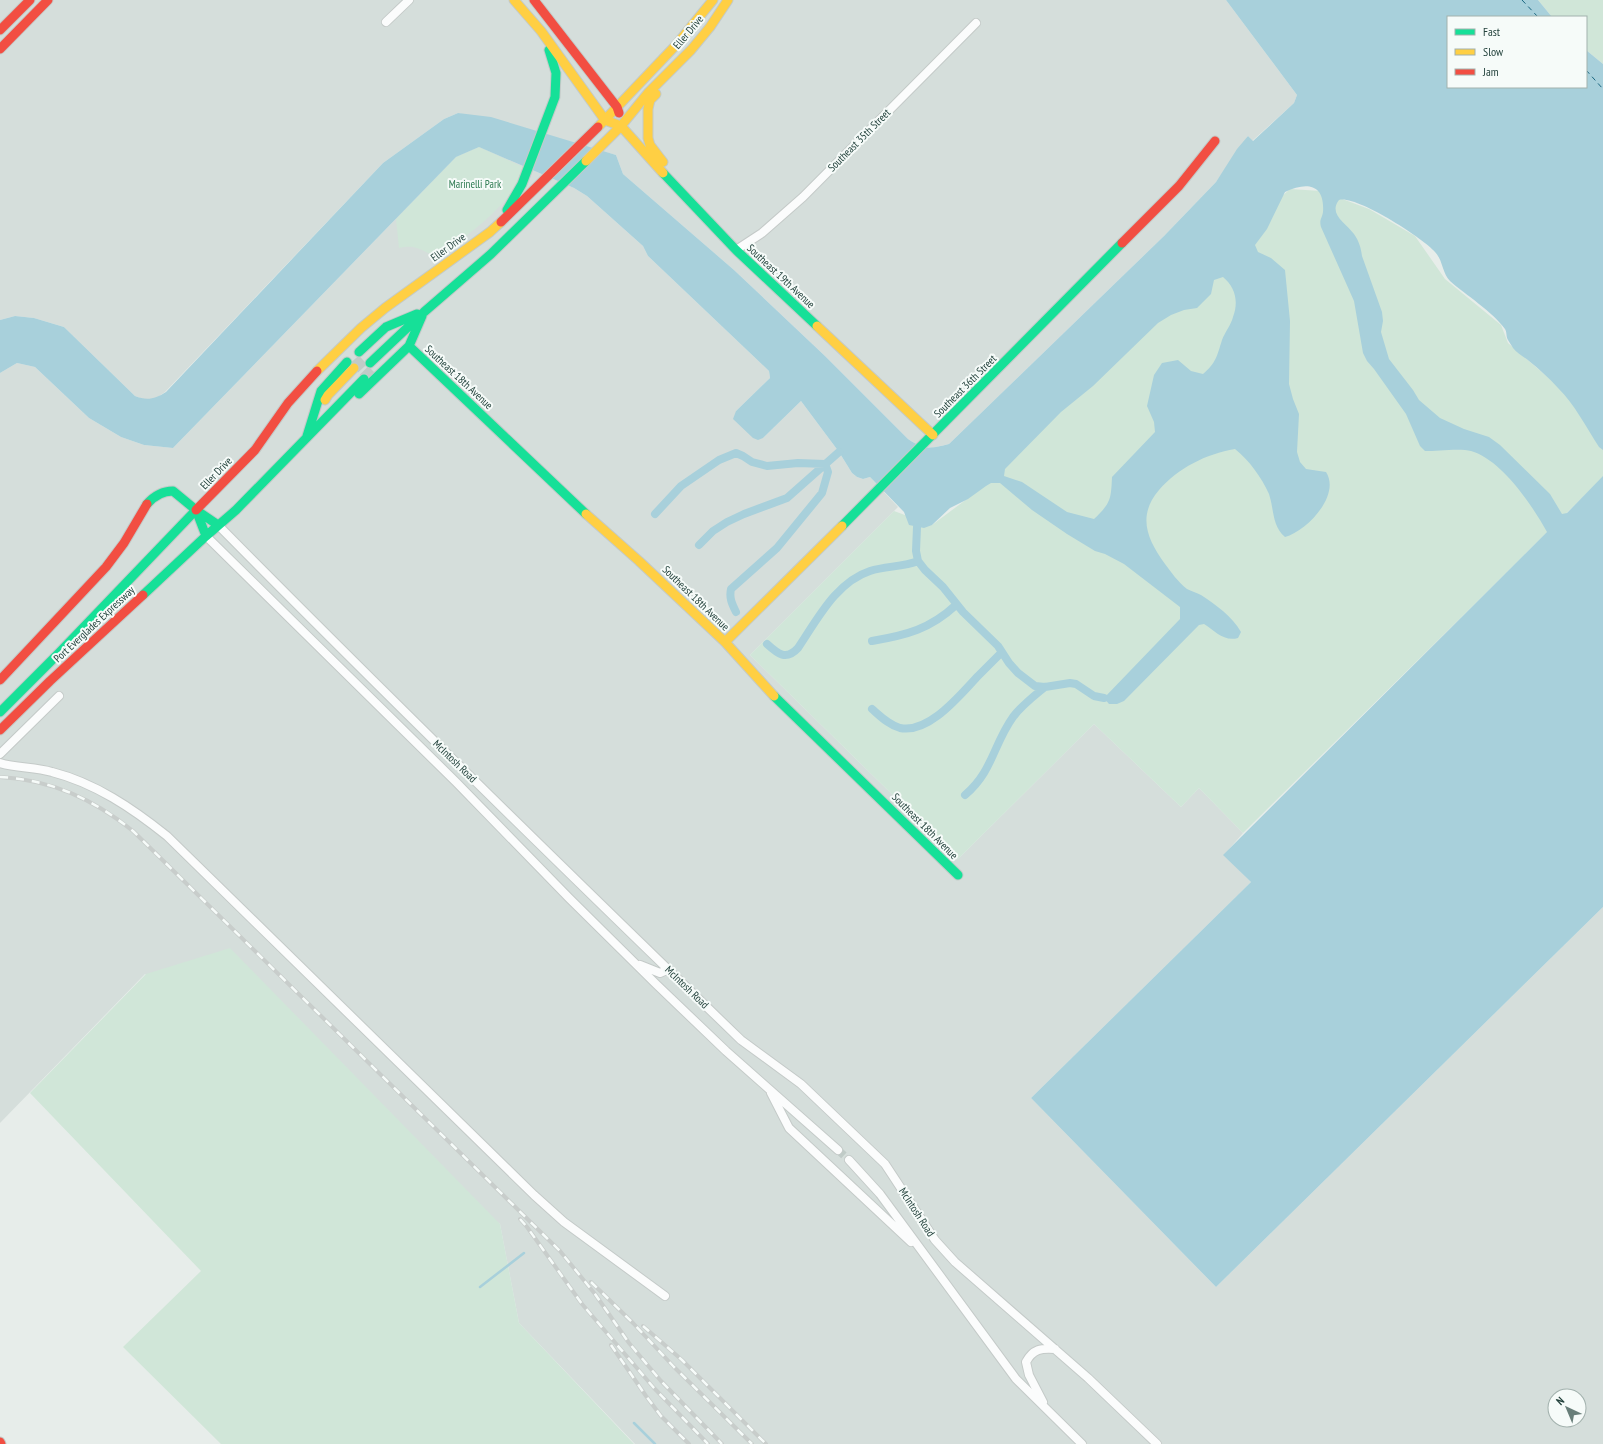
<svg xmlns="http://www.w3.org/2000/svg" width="1603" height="1444" viewBox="0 0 1603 1444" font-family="'PT Sans Narrow',sans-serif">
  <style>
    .built { fill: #d5dedb; fill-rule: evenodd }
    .green { fill: #d0e6d8 }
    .water { fill: #a8d0db; fill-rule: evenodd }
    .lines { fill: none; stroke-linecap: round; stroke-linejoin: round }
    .stream { stroke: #a8d0db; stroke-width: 2.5 }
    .canal { stroke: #a8d0db; stroke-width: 8 }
    .ferry { stroke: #1b6780; stroke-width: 1; stroke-dasharray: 5 4; stroke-linecap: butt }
    .street-tunnel { stroke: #c0cbc7; stroke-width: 8; stroke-dasharray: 8 4; stroke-linecap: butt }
    .secondary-tunnel { stroke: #c0cbc7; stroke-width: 12; stroke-dasharray: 12 6; stroke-linecap: butt }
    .street-casing { stroke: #c4cac8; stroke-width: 10 }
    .fast-casing { stroke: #c3cac8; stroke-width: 11 }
    .slow-casing { stroke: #c3cac8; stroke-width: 11 }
    .jam-casing { stroke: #c3cac8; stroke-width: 11 }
    .street { stroke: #fbfcfc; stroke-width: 8 }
    .fast { stroke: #16e098; stroke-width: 9 }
    .slow { stroke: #ffcf43; stroke-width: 9 }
    .jam { stroke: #f24e42; stroke-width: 9 }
    .rail-casing { stroke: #c8cdcb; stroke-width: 4 }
    .rail { stroke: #f6fbf9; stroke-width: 2.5; stroke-dasharray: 8; stroke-linecap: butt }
    .labels { text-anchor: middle; stroke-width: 4; stroke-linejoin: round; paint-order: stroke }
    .street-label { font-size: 11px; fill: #23423c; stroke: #f6fbf9 }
    .park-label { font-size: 11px; fill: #2c7a50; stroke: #f6fbf9 }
  </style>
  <rect width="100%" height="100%" fill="#e7edea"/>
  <path class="built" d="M0 0H1226L1297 95 1294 103 1252 141 1248 136 1216 182 1164 236 949 444 932 448 918 445 908 439 825 356 734 270 623 174 616 155 458 113 444 119 383 163 165 392 155 399H143L135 396 64 327 34 318 15 316 0 320Z
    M479 147 574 188 587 196 643 246 648 256 769 371 770 378 736 411 763 438 801 401 839 452 852 473 857 477 863 479 870 477 898 507 750 655 958 859 1094 724 1181 807 1199 788 1243 833 1224 855 1251 882 1031 1098 1216 1287 1603 907V1444H635L519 1323 500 1224 145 974 0 1123V373L17 363 35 367 89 418 121 437 144 445 173 448 456 157ZM1555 1396H1579V1420H1555Z"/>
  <path class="green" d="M1538 0H1603V64L1586 50V17H1552Z
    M479 147 523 167C519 178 514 190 506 199 488 221 463 238 440 256 422 254 420 243 399 248L396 219 456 157Z
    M1290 189 1321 191 1369 209 1415 236 1445 279 1501 325 1508 343 1565 392 1603 446V477L1243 833 1199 788 1181 807 1094 724 958 859 750 655 894 511 932 525 979 490 1228 245Z
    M230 948 500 1224 519 1323 634 1444H221L123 1347 201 1271 30 1093 146 974Z"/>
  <path class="water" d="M1226 0H1538L1552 17H1448V87H1586V50L1603 64V450L1599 447C1586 427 1575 405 1558 388 1549 378 1540 370 1529 361 1524 357 1517 353 1513 348 1512 346 1509 342 1508 340 1506 337 1507 332 1505 329 1493 312 1466 295 1450 281 1442 273 1443 260 1435 252 1423 238 1356 195 1339 200 1328 214 1346 223 1354 234 1359 241 1361 248 1362 256L1382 312 1383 321 1381 332 1389 359 1413 390 1419 400 1440 418 1464 429 1489 437 1500 445 1550 494 1562 514 1567 513 1603 476V907L1216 1287 1031 1098 1251 882 1223 855 1547 532C1532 505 1502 460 1471 451 1461 448 1437 451 1425 451L1420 446 1406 414 1374 369 1367 361 1363 353 1354 301 1321 227C1319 219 1322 219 1323 212 1325 183 1306 182 1285 192L1267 229 1255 245 1258 252 1271 258 1285 270 1290 321 1289 384 1293 399 1299 414 1297 452 1300 462 1306 469 1326 472C1341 495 1307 531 1285 537 1272 526 1274 509 1269 494 1262 478 1249 460 1235 449 1206 454 1178 468 1159 490 1137 516 1147 539 1165 564 1171 572 1178 582 1187 589 1191 591 1197 593 1201 595 1216 605 1232 616 1241 632L1238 638C1224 642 1215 631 1204 624L1199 625 1124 701 1117 704H1109L1104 698 1180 619V607L1124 564 1105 554 1095 551 1067 534 1032 510 1000 483H991L986 486 968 499 950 508 932 525 924 528 909 525 904 512 870 477 863 479 857 477 852 473 839 452 801 401 763 438 758 440 753 438 733 419 736 411 770 378 769 371 648 256 643 246 587 196 574 188 479 147 456 157 173 448 144 445 121 437 89 418 35 367 17 363 0 373V320L15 316 34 318 64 327 135 396C147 401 155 399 166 392L383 163 444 119 458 113 491 117 616 155 623 174 734 270 825 356 908 439C925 450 930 449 949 444L1164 236 1216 182 1237 149 1248 136 1253 141 1294 103 1297 95ZM1223 277C1235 287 1239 301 1233 317 1231 325 1225 332 1222 340 1217 356 1216 363 1203 374L1191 371 1178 360 1162 363 1154 375 1147 406 1154 422 1155 432 1112 477C1111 499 1111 503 1094 519L1067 512 1022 482 1004 476 1005 469 1061 412 1093 386 1158 323 1171 315 1184 310 1197 308 1211 294 1214 280Z"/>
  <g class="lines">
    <path class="stream" d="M480 1287 524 1253
      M634 1423 655 1444"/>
    <path class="canal" d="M655 514 681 486 719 460 736 453 743 456 752 462 767 466 798 463 825 464 828 472 822 493 777 548 731 589C729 598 732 604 736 612
      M917 527 916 551 918 561 925 570 943 587 963 612 998 646 1009 663 1018 673 1035 686 1045 687 1070 683 1076 684 1094 696 1104 698
      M699 545 713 531 727 522 744 514 787 498 839 452
      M872 641C907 635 930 629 956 605
      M767 644C778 654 786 661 798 648 817 620 836 582 870 571 886 566 903 567 918 561
      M872 709C880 716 889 725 900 728 929 734 960 695 978 676 986 668 994 660 1002 652
      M965 795C993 771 993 745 1013 717 1022 705 1034 696 1045 687"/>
    <path class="ferry" d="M1522 0 1538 17
      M1586 70 1603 89"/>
    <path class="street-tunnel" d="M838 1150 849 1160"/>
    <path class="secondary-tunnel" d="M354 368 365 358
      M364 379 375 368"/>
    <defs>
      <path id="street" d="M386 22 409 0
        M736 250 762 233 803 197 976 23
        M218 525C390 699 565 870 741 1040L801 1084 885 1164 935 1240 955 1262 1088 1378 1157 1444
        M206 536 456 782 569 898 657 985 726 1051 838 1150
        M0 754 59 696
        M0 763C16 768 35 767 52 772 95 783 132 808 167 836L534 1195 564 1222 665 1296
        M640 965 660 973 669 969
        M771 1093 789 1128 911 1242
        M849 1160 880 1194 1016 1379 1082 1444
        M1043 1402 1029 1375 1026 1362C1033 1349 1041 1348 1055 1349"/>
      <path id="fast" d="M663 173 736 250 817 326
        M507 210 522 184 555 97 556 73 549 50
        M409 346 586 514
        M359 352 386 327 417 314
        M370 363 424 312 491 254 586 161
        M359 394 409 346 422 316
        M307 436 321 391 347 362
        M147 504C154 496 162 491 173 491L196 510 218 525
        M196 510 206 536 236 510 364 379
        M842 526 1122 243
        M143 595 206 536
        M774 696 958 875
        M0 712 59 653 196 510"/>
      <path id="slow" d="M514 0 541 31 605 120 621 126 663 173
        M656 94 650 100 648 109V138L650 145 663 162
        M598 127 677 44 713 0
        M586 161 621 126 648 93 691 50 710 27 728 0
        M817 326 933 435
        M317 371 361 328 385 308 490 232 501 222
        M325 400 328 395 354 368
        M586 514 639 561 725 642 774 696
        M725 642 842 526"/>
      <path id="jam" d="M534 0 617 107 619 113
        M0 30 30 0
        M0 49 48 0
        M501 222 598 127
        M1122 243 1179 186 1215 141
        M196 510 255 450 288 403 317 371
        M0 680 106 567 124 543 147 504
        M0 730 50 681 143 595
        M0 1442 1 1444"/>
    </defs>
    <use href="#street" class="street-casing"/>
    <use href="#fast" class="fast-casing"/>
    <use href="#slow" class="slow-casing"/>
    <use href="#jam" class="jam-casing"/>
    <use href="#street" class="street"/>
    <use href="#fast" class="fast"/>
    <use href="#slow" class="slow"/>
    <use href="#jam" class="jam"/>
    <defs>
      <path id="rail" d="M0 777C52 780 93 799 133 831L560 1251 595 1294 629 1343 661 1381 722 1444
        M520 1219 527 1227 582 1304 654 1388 708 1444
        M591 1282 633 1323 674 1367 752 1444
        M643 1326 682 1360 766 1444
        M611 1345 646 1396 661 1416 689 1444"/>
    </defs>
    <use href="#rail" class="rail-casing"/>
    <use href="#rail" class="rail"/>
  </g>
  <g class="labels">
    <g class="street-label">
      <text transform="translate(688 32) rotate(-50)" y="4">Eller Drive</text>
      <text transform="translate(859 140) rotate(-45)" y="4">Southeast 35th Street</text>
      <text transform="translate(448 247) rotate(-36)" y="4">Eller Drive</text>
      <text transform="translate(781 276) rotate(43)" y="4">Southeast 19th Avenue</text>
      <text transform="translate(459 377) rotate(43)" y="4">Southeast 18th Avenue</text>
      <text transform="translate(965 386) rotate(-45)" y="4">Southeast 36th Street</text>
      <text transform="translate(216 473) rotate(-46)" y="4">Eller Drive</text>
      <text transform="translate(696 598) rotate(44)" y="4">Southeast 18th Avenue</text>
      <text transform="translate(94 624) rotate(-43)" y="4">Port Everglades Expressway</text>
      <text transform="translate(455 761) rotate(44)" y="4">McIntosh Road</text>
      <text transform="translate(925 826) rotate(45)" y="4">Southeast 18th Avenue</text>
      <text transform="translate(687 987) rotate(44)" y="4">McIntosh Road</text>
      <text transform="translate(917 1212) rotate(57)" y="4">McIntosh Road</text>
    </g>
    <g class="park-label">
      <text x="475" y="188">Marinelli Park</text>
    </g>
  </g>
  <rect x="1447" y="16" width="140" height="72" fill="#f6fbf9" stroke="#a2b1ad"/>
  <rect x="1455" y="29" width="20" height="6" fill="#16e098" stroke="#a2b1ad"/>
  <text x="1483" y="36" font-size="12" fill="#23423c">Fast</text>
  <rect x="1455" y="49" width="20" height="6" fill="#ffcf43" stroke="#a2b1ad"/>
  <text x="1483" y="56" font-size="12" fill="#23423c">Slow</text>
  <rect x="1455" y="69" width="20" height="6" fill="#f24e42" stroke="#a2b1ad"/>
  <text x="1483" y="76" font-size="12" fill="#23423c">Jam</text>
  <g transform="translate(1567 1408) rotate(316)"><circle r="19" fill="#f6fbf9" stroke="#a2b1ad"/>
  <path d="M0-3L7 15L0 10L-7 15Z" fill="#687e79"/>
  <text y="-6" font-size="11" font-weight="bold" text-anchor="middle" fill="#23423c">N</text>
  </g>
</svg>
